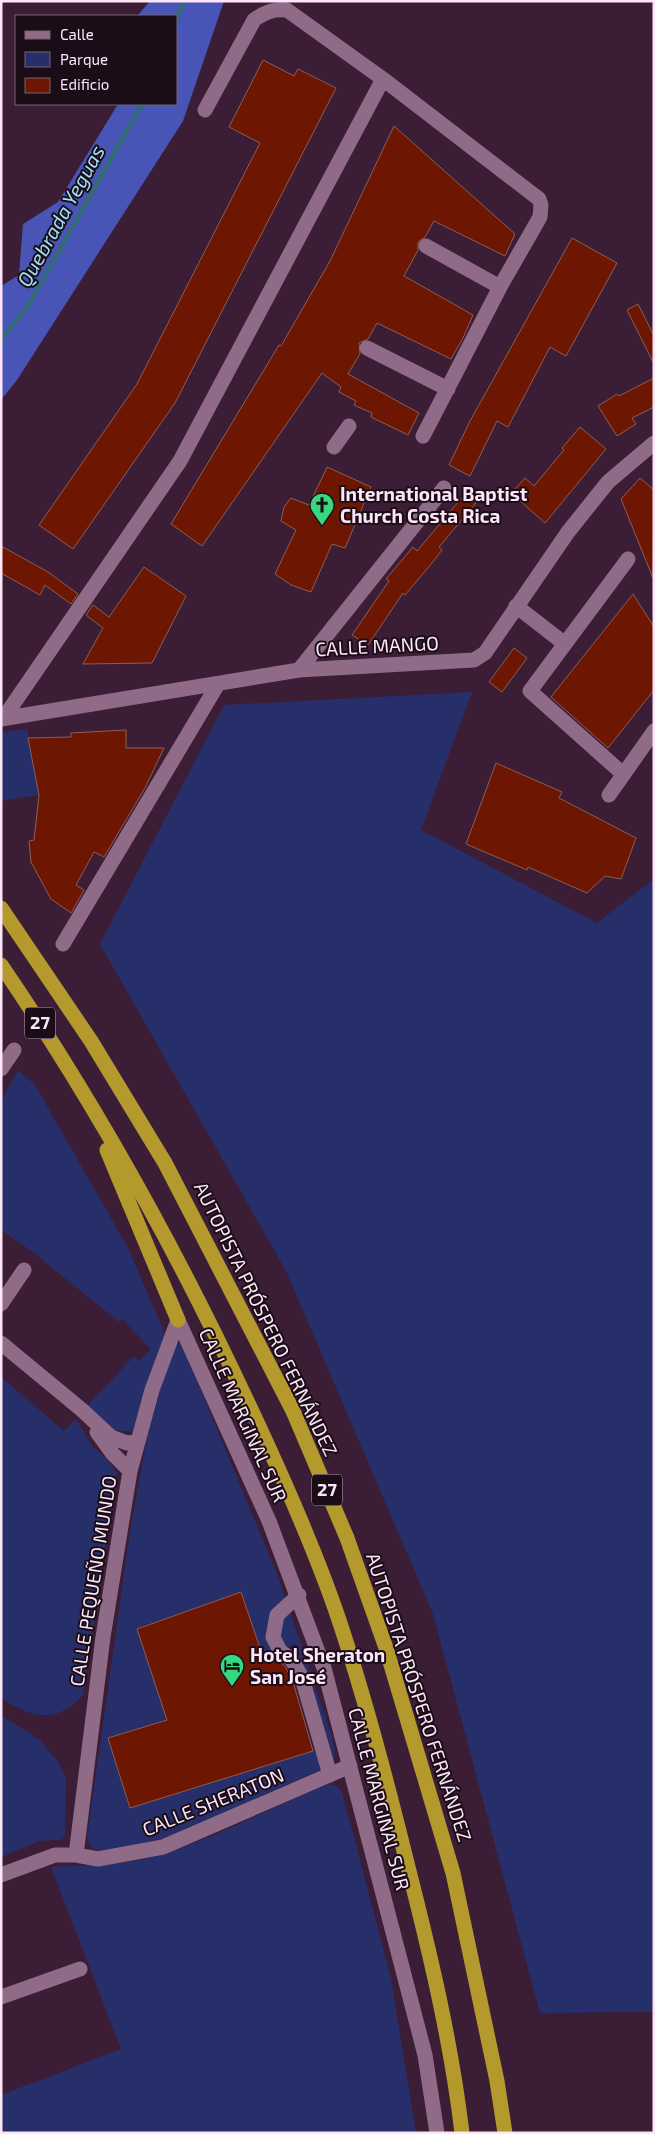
<svg xmlns="http://www.w3.org/2000/svg" width="655" height="2134" viewBox="0 0 655 2134" font-family="'Exo 2',sans-serif">
  <style>
    .green { fill: #272f6a; fill-rule: evenodd }
    .forest { fill: #4854b6 }
    .lines { fill: none; stroke-linecap: round; stroke-linejoin: round }
    .stream { stroke: #326a76; stroke-width: 4.5 }
    .building { fill: #6d1703; stroke: #8c5e54 }
    .minor { stroke: #906b88; stroke-width: 15 }
    .highway { stroke: #b4992c; stroke-width: 15 }
    .labels { text-anchor: middle; stroke-width: 4; stroke-linejoin: round; paint-order: stroke }
    .shield { fill: #1b0d18; stroke: #b8a5b4; stroke-width: 1 }
    .shield-label { font-size: 18px; font-weight: bold; fill: #fce6f7 }
    .poi-label { font-size: 19px; font-weight: bold; fill: #fce6f7; stroke: #1b0d18; text-anchor: start }
    .street-label { font-size: 19px; fill: #fce6f7; stroke: #1b0d18 }
    .water-label { font-size: 20px; font-style: italic; fill: #9de4f4; stroke: #1b0d18 }
  </style>
  <rect width="100%" height="100%" fill="#3c1d36"/>
  <path class="green" d="M472 692 421 830 597 923 654 879V2012L540 2013 433 1614 286 1271 100 944 224 705Z
    M27 729 39 795 1 801V732Z
    M18 1070 35 1085 128 1248 166 1336 136 1432 108 1430 84 1409 134 1356 139 1361 151 1349 122 1319 119 1322 34 1253 1 1230V1101Z
    M181 1342 279 1579 332 1737 335 1754 333 1764 173 1836 109 1851 96 1850 90 1846 87 1838 130 1531 151 1415 174 1347ZM241 1592 262 1654 296 1644 327 1747 130 1808 108 1738 167 1719 137 1628Z
    M1 1377 64 1431 76 1419 92 1446 106 1458 117 1473 83 1695C55 1725 32 1718 1 1698Z
    M1 1715 40 1740 58 1762 66 1778 65 1834 59 1840 40 1841 1 1857Z
    M329 1784 337 1786 342 1792 391 1978 416 2133H1V2095L121 2049 51 1867C81 1865 113 1866 142 1859 206 1845 268 1807 329 1784Z"/>
  <path class="forest" d="M150 1H224L183 121 17 380 1 400V286L19 275 23 224 58 202 118 104H176V16H139L138 15Z"/>
  <g class="lines">
    <path class="stream" d="M176 20 184 1
      M1 339 28 306 142 104"/>
  </g>
  <path class="building" d="M263 60 294 76 298 69 336 88 175 403 73 549 39 525 137 384 260 143 229 127Z
    M394 126 515 234 505 256 434 221 425 237 418 242V250L404 276 473 315 463 338 451 359 377 323 368 339 359 343 360 354 348 374 419 413 408 435 371 417 372 413 354 405 356 401 339 392 341 387 322 373 202 546 171 524 279 345 281 346 330 261Z
    M572 238 617 263 566 356 550 347 508 427 497 421 470 476 449 465 470 421Z
    M638 304 654 336V364L627 310Z
    M654 378V407L632 418 636 424 617 436 598 406 617 394 619 396Z
    M580 427 606 449 545 523 511 493 525 478 534 486 564 450 562 448Z
    M327 467 371 487 345 548 332 544 311 592 291 585 275 574 296 530 281 521 284 507 291 498 309 505Z
    M640 478 654 490 653 578 621 499Z
    M465 494 476 503 439 547 442 550 432 563 405 595 403 593 368 645 352 635 389 581 386 579 413 547 417 551Z
    M1 546 48 572 78 594 71 604 45 585 40 595 1 573Z
    M144 567 186 596 152 663 83 664 103 628 86 615 93 605 109 617Z
    M633 594 654 627V690L608 748 551 697Z
    M514 648 527 658 502 692 489 682Z
    M126 730V748H164L145 788 104 857 94 852 76 885 84 890 71 913 51 899 31 862 29 841 34 840 39 795 28 738 71 737V733Z
    M496 763 562 792 559 798 636 838 621 879 605 876 587 893 528 867 527 870 466 844Z
    M241 1592 262 1654 270 1652 274 1658 285 1666 293 1682 313 1751 130 1808 108 1738 167 1720 137 1629Z"/>
  <g class="lines">
    <path class="minor" d="M205 110 254 20C265 12 273 9 287 10L383 79 539 199 541 205 540 217 500 287 426 246
      M367 348 448 389
      M423 436 500 287
      M334 447 349 426
      M516 606 565 644
      M299 670 444 488
      M1 719 299 670 474 660 485 653 568 532 608 482 654 443
      M3 719 180 461 383 79
      M623 774 530 691 628 559
      M609 795 654 731
      M63 944 218 684
      M1 1069 14 1050
      M1 1304 24 1270
      M178 1320 269 1521 324 1668 425 2055 437 2133
      M1 1343 82 1410 111 1437 127 1443 137 1442
      M97 1432 113 1454 130 1471
      M299 1595 277 1615 273 1637 280 1651 292 1660 302 1678 330 1775
      M76 1855 103 1637 130 1471 152 1390 178 1320
      M1 1875 55 1855H76L98 1859 163 1847 350 1766
      M1 1997 80 1969"/>
    <path class="highway" d="M1 908 91 1041 165 1163 293 1411 347 1538 386 1648 453 1873 497 2081 505 2133
      M1 965C96 1104 177 1251 248 1403 281 1473 314 1546 339 1620 365 1698 386 1778 406 1859 429 1949 451 2040 462 2133
      M107 1150 178 1320"/>
  </g>
  <defs>
    <symbol id="church-pin" viewBox="-11 -11 22 30"><path d="M0 17L-7.5 6A9.5 9.5 0 1 1 7.5 6Z" fill="#37d880" stroke="#1b0d18"/><path d="M-1.2-6h2.4v3.5h3.3v2.4h-3.3V6h-2.4V-.1h-3.3v-2.4h3.3Z" fill="#111"/></symbol>
    <symbol id="hotel-pin" viewBox="-11 -11 22 30"><path d="M0 17L-7.5 6A9.5 9.5 0 1 1 7.5 6Z" fill="#37d880" stroke="#1b0d18"/><path d="M-6-4.5h1.5V1H6V5H4.5V3h-9V5H-6ZM-4 0a1.8 1.8 0 1 1 3.6 0ZM.5 0V-2.5h3Q6-2.5 6 0Z" fill="#111"/></symbol>
  </defs>
  <g fill-rule="evenodd">
    <use href="#church-pin" x="308" y="491" width="28" height="38"/>
    <use href="#hotel-pin" x="218" y="1652" width="28" height="38"/>
  </g>
  <g class="labels">
    <g class="shield">
      <rect x="25" y="1007.5" width="30" height="31" rx="4"/>
      <rect x="312" y="1474.5" width="30" height="31" rx="4"/>
    </g>
    <g class="shield-label">
      <text x="40" y="1029">27</text>
      <text x="327" y="1496">27</text>
    </g>
    <g class="poi-label">
      <text x="340" y="501">International Baptist<tspan x="340" dy="22">Church Costa Rica</tspan></text>
      <text x="250" y="1662">Hotel Sheraton<tspan x="250" dy="22">San José</tspan></text>
    </g>
    <g class="street-label">
      <text transform="translate(377 646) rotate(-3)" y="7">CALLE MANGO</text>
      <text transform="translate(266 1319) rotate(64)" y="7">AUTOPISTA PRÓSPERO FERNÁNDEZ</text>
      <text transform="translate(243 1415) rotate(66)" y="7">CALLE MARGINAL SUR</text>
      <text transform="translate(93 1581) rotate(-81)" y="7">CALLE PEQUEÑO MUNDO</text>
      <text transform="translate(419 1697) rotate(72)" y="7">AUTOPISTA PRÓSPERO FERNÁNDEZ</text>
      <text transform="translate(379 1799) rotate(75)" y="7">CALLE MARGINAL SUR</text>
      <text transform="translate(213 1802) rotate(-22)" y="7">CALLE SHERATON</text>
    </g>
    <g class="water-label">
      <text transform="translate(61 216) rotate(-61)" y="7">Quebrada Yeguas</text>
    </g>
  </g>
  <rect width="655" height="2134" fill="none" stroke="#fce6f7" stroke-width="5"/>
  <rect x="15" y="15" width="162" height="90" fill="#1b0d18" stroke="#756471"/>
  <rect x="25" y="31" width="25" height="8" fill="#906b88" stroke="#756471"/>
  <text x="60" y="40" font-size="15" fill="#fce6f7">Calle</text>
  <rect x="25" y="52" width="25" height="15" fill="#272f6a" stroke="#756471"/>
  <text x="60" y="65" font-size="15" fill="#fce6f7">Parque</text>
  <rect x="25" y="78" width="25" height="15" fill="#6d1703" stroke="#756471"/>
  <text x="60" y="90" font-size="15" fill="#fce6f7">Edificio</text>
</svg>
